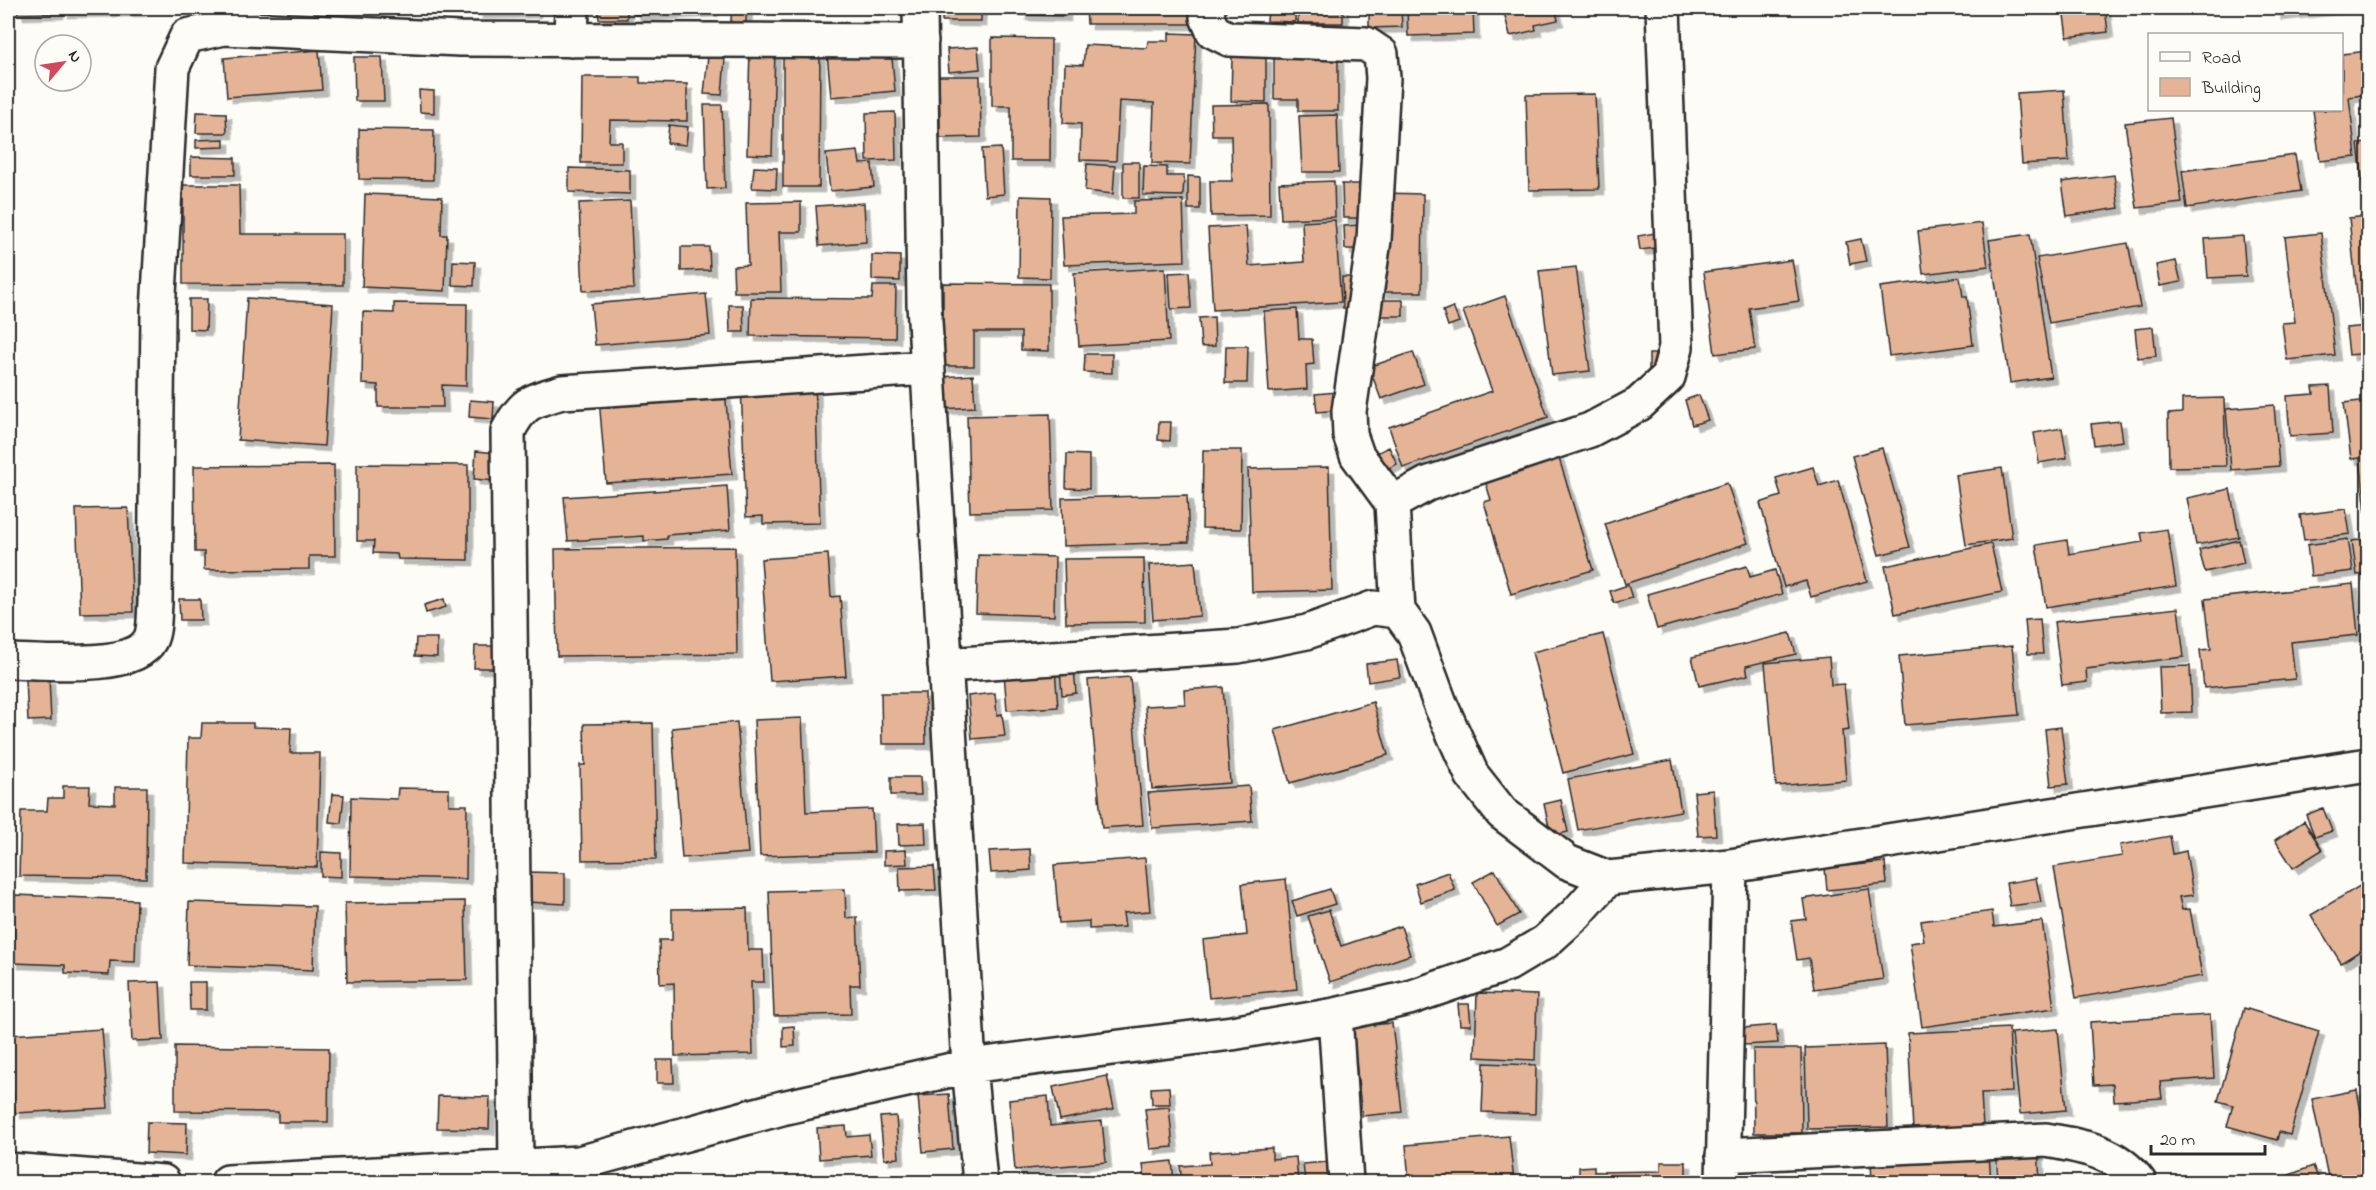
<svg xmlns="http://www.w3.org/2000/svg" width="2376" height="1190" viewBox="0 0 2376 1190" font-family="'Indie Flower',sans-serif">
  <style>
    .building { fill: #e5b497; stroke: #2b2b2b; stroke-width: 1.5; filter: url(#shadow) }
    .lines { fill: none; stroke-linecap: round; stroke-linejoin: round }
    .minor-casing { stroke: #2b2b2b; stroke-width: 38 }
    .minor { stroke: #fdfcf7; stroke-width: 33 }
  </style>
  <defs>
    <filter id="shadow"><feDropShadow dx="5.5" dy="5.5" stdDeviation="0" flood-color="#0004"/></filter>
  </defs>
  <rect width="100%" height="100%" fill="#fdfcf7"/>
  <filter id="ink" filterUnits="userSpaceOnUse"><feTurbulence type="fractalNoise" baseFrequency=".0167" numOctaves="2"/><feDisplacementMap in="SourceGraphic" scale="12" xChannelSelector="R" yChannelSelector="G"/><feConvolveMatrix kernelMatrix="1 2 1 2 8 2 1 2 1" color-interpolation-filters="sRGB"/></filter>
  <g filter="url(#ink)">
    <path class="building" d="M17 8H58V13L18 14Z
      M63 8H140V11L63 12Z
      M477 8H535V12L477 13Z
      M598 8H627V19H599Z
      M634 8H712V11L635 15Z
      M732 8H747L745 32H730Z
      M942 8H981V21H942Z
      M1021 8H1065V16L1021 15Z
      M1086 8H1196V24H1087Z
      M1268 8H1295V22L1267 21Z
      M1298 8H1343V23H1298Z
      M1369 8H1401L1402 27 1369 28Z
      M1407 8H1473L1474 34 1408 36Z
      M1503 8H1555L1558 20 1535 25 1536 30 1510 36Z
      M2063 8H2105L2108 32 2067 37Z
      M2275 8H2341L2276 15Z
      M1169 33 1196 34 1190 164 1152 163 1154 103 1119 101 1116 161 1080 160 1081 124 1063 123 1065 64 1083 65 1085 45 1147 48 1148 41H1169Z
      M992 38 1051 39 1050 161H1011V106H992Z
      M891 47 895 91 831 97 827 53Z
      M978 47 980 69 949 72 947 49Z
      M319 50 322 90 227 97 224 58Z
      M750 50 775 51 772 155 747 154Z
      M783 51H820L819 187H783Z
      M2368 51V94L2349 97 2356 157 2320 161 2313 110H2342V54Z
      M708 56 725 58 722 95 704 94Z
      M354 57H382L384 101H355Z
      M1232 57H1266V102L1231 101Z
      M1274 58H1338V111H1298V99H1274Z
      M939 76H980L981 137 940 138Z
      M582 77H640V83L687 84V121L610 120 609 142H622V163H581Z
      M419 90 434 91V113L420 112Z
      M2064 90 2069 161 2022 164 2017 93Z
      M1595 94 1599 189 1529 190 1526 95Z
      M1269 104 1270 215 1211 216 1210 181H1232L1231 135H1212L1211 105Z
      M704 105H722L725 188 707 189Z
      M197 112 226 113 227 133H196Z
      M895 112 896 160 867 161 866 113Z
      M1337 115 1339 172H1302L1299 116Z
      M2171 118 2182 203 2137 208 2125 123Z
      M669 125 688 127 686 145 667 143Z
      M359 129 434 130 433 180 359 179Z
      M224 139V147L196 148V140Z
      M2368 143V184L2363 185 2358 144Z
      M1001 148 1004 194 985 196 982 149Z
      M858 151 860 164 872 163 874 187 830 191 826 154Z
      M2295 155 2301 191 2187 208 2182 171Z
      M191 157 235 158V175H191Z
      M1123 162H1139V198H1123Z
      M1087 164 1115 166 1113 194 1085 191Z
      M1144 166 1167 167V176H1184L1183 196 1143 195Z
      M754 167 777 168 776 189 752 188Z
      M569 168 630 170V194L569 192Z
      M2114 175 2119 208 2067 216 2062 182Z
      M1188 176 1200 177V209H1188Z
      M1334 181 1335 217 1281 219 1279 183Z
      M1342 184H1363L1364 218H1343Z
      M183 185H239L240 234H343V285L183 284Z
      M1382 193 1423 194 1422 292H1381Z
      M365 194 442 197 441 235H447L445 291 362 287Z
      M1020 196 1051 197 1050 278 1019 277Z
      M1183 200 1185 261 1064 265 1061 216 1134 214V201Z
      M630 201 634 289 583 291 579 203Z
      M801 202V232H779L781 292H734L733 266 748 265 746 203Z
      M864 203 866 242 819 246 816 206Z
      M2368 216V321L2360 322 2349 218Z
      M1335 220 1341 302 1213 310 1208 228 1246 226 1249 266 1304 262 1302 222Z
      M1982 223 1988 266 1923 274 1918 231Z
      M1360 225 1362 249H1345L1344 226Z
      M1660 232 1663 247 1640 250 1638 236Z
      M2321 233 2335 355 2287 360 2282 323 2295 322 2285 237Z
      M2030 234 2051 377 2010 383 1989 240Z
      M2243 236 2246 276 2208 278 2205 239Z
      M1861 239 1866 261 1850 264 1846 242Z
      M2128 243 2140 307 2049 323 2037 258Z
      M681 247H709L710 270 681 271Z
      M872 255 900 256V281L872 280Z
      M1792 260 1799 301 1749 308 1755 349 1715 354 1704 272Z
      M453 261 475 262 474 286 452 285Z
      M2176 261 2181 282 2160 286 2156 265Z
      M1576 267 1590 371 1552 375 1539 271Z
      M1165 268 1169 341 1079 346 1074 273Z
      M1189 272 1191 308 1171 309 1169 273Z
      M1342 277H1358L1359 308H1343Z
      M1960 277 1963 297H1967L1973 345 1889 356 1880 287Z
      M943 283 1049 284V351L1021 350V332H974V366H943Z
      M873 286H896L895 338 750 336 751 298 872 299Z
      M706 294 710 335 595 345 591 304Z
      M1505 296 1548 417 1403 468 1389 427 1492 391 1463 311Z
      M247 298 333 304 324 446 238 440Z
      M189 299H207L206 330 189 329Z
      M1380 300H1403V316H1380Z
      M394 303 467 304 466 386 442 385 443 407H378V385L362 384 363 312 394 313Z
      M729 305H743L744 332H730Z
      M1453 307 1459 322 1448 326 1443 311Z
      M1297 309 1299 339H1312L1314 364 1306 365 1307 389 1269 392 1264 311Z
      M1214 317 1215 346 1201 347 1199 318Z
      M2368 326V353L2349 355 2346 328Z
      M2153 327 2156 356 2138 358 2135 329Z
      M1226 346H1248L1247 383H1225Z
      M1413 352 1424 384 1381 399 1369 367Z
      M1085 354H1112V373L1084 372Z
      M1649 354H1657V372L1649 371Z
      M973 375 975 407 942 409 940 377Z
      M815 382 820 523 763 524V516L746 517 741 384Z
      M2330 386 2333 433 2290 436 2287 396 2314 394 2313 387Z
      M725 389 732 474 606 483 599 398Z
      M1337 392 1338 410 1317 412 1315 394Z
      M1699 395 1708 420 1692 425 1685 400Z
      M2224 398 2226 466 2169 467 2168 414 2182 413V399Z
      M470 400 494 402 493 419 469 417Z
      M2368 400V531L2360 458 2351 459 2344 403Z
      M2274 405 2279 466 2231 470 2226 409Z
      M1050 414 1053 510 970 512 967 416Z
      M2120 421 2123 441 2094 445 2091 424Z
      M1159 422H1171L1170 441 1158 440Z
      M2062 428 2067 458 2039 463 2034 433Z
      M1389 447 1397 464 1379 473 1371 456Z
      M1882 448 1910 547 1879 555 1852 456Z
      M1203 450H1242L1241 529 1202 528Z
      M476 451 497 453 495 481 474 479Z
      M1067 454 1089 455V489L1066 488Z
      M1558 455 1593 570 1511 594 1484 502 1491 500 1484 477Z
      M357 464 468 465V560L398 559 397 554 373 553 374 541H357Z
      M334 465 335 556H309V569L204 570V552H195L194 466Z
      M1329 467 1332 590 1252 592 1248 469Z
      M1813 467 1819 486 1838 480 1867 581 1811 597 1806 581 1784 587 1760 503 1781 496 1776 478Z
      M2002 468 2012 538 1966 545 1956 475Z
      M1727 483 1748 543 1625 584 1605 524Z
      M727 486 730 530 667 535V539L644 541V536L568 541 564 497Z
      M2230 489 2239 537 2196 545 2187 498Z
      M1187 495 1189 542 1063 546 1062 498Z
      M128 508 133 612 80 613 76 509Z
      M2346 509 2350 534 2304 540 2300 515Z
      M2167 529 2176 586 2046 607 2036 545 2067 540 2069 554 2143 542 2141 533Z
      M2348 539 2353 571 2311 576 2307 545Z
      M2368 539V574L2357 575 2352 541Z
      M2239 540 2244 563 2205 572 2199 550Z
      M1991 544 2002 592 1895 614 1885 566Z
      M735 547 737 654 557 656 555 549Z
      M828 554 831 597 840 596 846 676 770 681 761 559Z
      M978 555 1055 557 1054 616 976 613Z
      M1144 558 1145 622 1066 623 1064 559Z
      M1195 562 1200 616 1153 620 1149 565Z
      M1747 566 1750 577 1775 570 1782 594 1657 629 1647 594Z
      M2353 584 2358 635 2291 642 2295 679 2204 688 2200 650 2211 649 2205 599Z
      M1628 585 1632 598 1614 603 1610 591Z
      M179 599H200L201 620H180Z
      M444 599 446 607 426 613 424 605Z
      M2178 608 2184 657 2086 669 2087 682 2062 685 2054 622Z
      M2040 619 2043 654H2028L2025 620Z
      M1790 633 1796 654 1746 666 1748 675 1699 686 1692 657Z
      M1603 634 1634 754 1563 773 1532 652Z
      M416 638H437V657L415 656Z
      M475 646H495V668H474Z
      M2012 646 2019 715 1905 725 1899 656Z
      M1829 657 1831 685 1844 684 1849 730 1842 731 1846 780 1776 786 1765 663Z
      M1397 660 1400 677 1368 682 1366 664Z
      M2190 666 2192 712 2161 713 2159 667Z
      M1074 668 1076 693 1062 695 1060 669Z
      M1055 669 1058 707 1007 710 1004 673Z
      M1130 677 1143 825 1102 828 1088 680Z
      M49 678 51 720 28 721 26 679Z
      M1223 687 1230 783 1152 789 1145 706 1185 704 1184 690Z
      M881 693H925L926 744H882Z
      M995 693 997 715 1002 714 1005 736 972 739 968 696Z
      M1373 702 1388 755 1290 783 1275 730Z
      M802 718 806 812 872 809 874 852 760 856 754 720Z
      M737 722 748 853 682 858 672 728Z
      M202 723H253V727L291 728 290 753H320L317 867 185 863 188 738H201Z
      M653 723 656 859 582 860 580 765H585L584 724Z
      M2061 727 2068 784 2051 786 2045 729Z
      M1672 760 1681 811 1578 830 1568 779Z
      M891 777H920L921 795H891Z
      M63 786H90L89 803 115 804V787H147L146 878 19 876 21 811H47L48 798H63Z
      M1249 786 1252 821 1152 828 1148 793Z
      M398 788 449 789V805H467L466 879 350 876 351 797 397 799Z
      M1713 790 1716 835 1698 836 1694 792Z
      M332 794 344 795 341 823 329 822Z
      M1561 800 1568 832 1551 836 1544 804Z
      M2323 808 2332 831 2315 837 2306 815Z
      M2304 821 2322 850 2293 868 2275 840Z
      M925 823 926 844 899 845 898 824Z
      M2170 836 2173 854 2186 851 2193 895 2179 897 2182 910 2190 909 2202 976 2076 998 2054 867 2122 856 2120 845Z
      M1030 849 1031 870 991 873 989 851Z
      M906 850 907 864 884 865V851Z
      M321 852 341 853V877L321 876Z
      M1145 858 1150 911 1123 913 1125 927 1089 929V921L1059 923 1054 865Z
      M1885 862 1887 884 1827 890 1825 868Z
      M934 866 936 890 900 891 899 867Z
      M1495 870 1519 914 1497 926 1473 882Z
      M528 872 565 873V904L527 902Z
      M1448 872 1455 890 1421 902 1415 884Z
      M2036 878 2041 902 2010 906 2006 883Z
      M1286 879 1297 989 1209 998 1203 940 1247 935 1242 884Z
      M2368 881V946L2341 963 2311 915Z
      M845 889 846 918 857 917 860 985H850L851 1014 774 1016 769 891Z
      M1330 889 1335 904 1297 916 1292 901Z
      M1869 889 1883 979 1814 989 1809 958 1797 960 1791 921 1806 919 1803 899Z
      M15 895 137 900 135 962 110 961 109 975 65 973V965L13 963Z
      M465 901 467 980 347 982 345 903Z
      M189 902 315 906 313 970 187 965Z
      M747 908 748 950H763L764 982H751L753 1054 675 1056 674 983 660 984 659 940H672V909Z
      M1329 910 1341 946 1401 926 1410 955 1330 982 1308 916Z
      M1992 911 1994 927 2042 921 2054 1008 1922 1027 1910 943 1924 941 1921 921Z
      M160 982 163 1040 132 1041 129 983Z
      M189 982H206V1010H190Z
      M1477 993 1537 995 1535 1060 1475 1057Z
      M1458 1004H1469L1471 1025H1460Z
      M2244 1008 2319 1031 2290 1135 2279 1132 2277 1140 2227 1126 2233 1105 2218 1101Z
      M2210 1015 2214 1078 2160 1082 2162 1098 2114 1101 2113 1084 2094 1085 2090 1022Z
      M1392 1023 1402 1112 1362 1116 1352 1027Z
      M1776 1025 1778 1043 1744 1045 1743 1028Z
      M794 1026 795 1046 783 1047V1027Z
      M2009 1028 2012 1092 1981 1093 1983 1127 1913 1130 1908 1033Z
      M102 1029 108 1108 15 1113 9 1035Z
      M2058 1029 2066 1110 2020 1114 2012 1033Z
      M1885 1045 1888 1127 1807 1129 1805 1048Z
      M175 1046 329 1048 328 1122H278V1112L175 1111Z
      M1753 1049H1801L1802 1133H1754Z
      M657 1060H673L674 1083H657Z
      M1484 1063 1536 1065 1535 1114 1482 1112Z
      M1107 1076 1114 1109 1060 1120 1053 1087Z
      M1169 1087 1170 1104H1152L1151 1088Z
      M2357 1090 2368 1150V1182H2329L2312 1099Z
      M949 1094 953 1149 923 1152 918 1096Z
      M438 1096 490 1097 489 1129 437 1128Z
      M1048 1096 1050 1126 1102 1121 1106 1162 1015 1170 1009 1100Z
      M1169 1107 1173 1147 1150 1149 1145 1109Z
      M896 1116 899 1158 884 1159 880 1117Z
      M147 1122 187 1123 186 1155 146 1153Z
      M846 1126 847 1137 869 1135 871 1155 819 1159 817 1128Z
      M1509 1136 1514 1182H1409L1406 1145Z
      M1272 1148V1159L1296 1157 1298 1182H1182L1180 1166 1210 1164 1209 1152Z
      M2038 1149 2040 1182H1998L1996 1152Z
      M1989 1155 1991 1182H1872L1871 1161Z
      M1172 1161 1174 1182H1145L1143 1164Z
      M1327 1162 1328 1182H1305L1303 1164Z
      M1661 1162H1686V1182H1579V1167L1594 1166V1172L1661 1171Z
      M2313 1166 2320 1182H2271Z
      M657 1175 658 1182H628V1177Z"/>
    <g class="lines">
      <defs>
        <path id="minor" d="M920 8 924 304 969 1066 980 1182
          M1208 8 1207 17 1213 31 1229 39 1366 44 1381 54 1383 78 1374 240 1349 411 1350 435 1357 455 1392 503 1398 611
          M571 40 572 8
          M1392 503 1427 484 1590 430 1639 404 1668 377 1676 347 1663 8
          M8 661C40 661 133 672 150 640 155 631 154 614 155 603L158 311 172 68 187 36 224 28 460 39 921 41
          M945 665 1238 646 1307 632 1373 608 1398 611 1414 633 1441 706 1472 775 1502 813 1567 862 1608 878 1730 866 2368 765
          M1335 1015 1346 1182
          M1723 1155 2046 1140C2082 1146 2116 1151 2139 1182
          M516 1167 508 431C523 402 531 401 562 392L927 368
          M8 1170 163 1182
          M228 1182 579 1163 782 1108 969 1066 1232 1033 1335 1015 1409 998 1508 964 1545 942 1576 914 1608 878
          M1723 1182 1730 866"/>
      </defs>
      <use href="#minor" class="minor-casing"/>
      <use href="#minor" class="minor"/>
    </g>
  </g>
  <rect width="2376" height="1190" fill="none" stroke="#fdfcf7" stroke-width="30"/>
  <rect x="15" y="15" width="2346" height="1160" fill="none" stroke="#2b2b2b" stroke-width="2" filter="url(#ink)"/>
  <rect x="2148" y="33" width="195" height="78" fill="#fdfcf7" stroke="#a9a8a5" stroke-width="1.5"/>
  <rect x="2160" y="52" width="30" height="9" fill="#fdfcf7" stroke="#a9a8a5" stroke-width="1.5"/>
  <text x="2202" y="63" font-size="18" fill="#2b2b2b">Road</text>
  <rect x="2160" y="78" width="30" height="18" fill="#e5b497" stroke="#a9a8a5" stroke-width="1.5"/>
  <text x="2202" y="93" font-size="18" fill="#2b2b2b">Building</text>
  <g transform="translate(63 63) rotate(61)"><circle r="28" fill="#fdfcf7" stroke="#a9a8a5" stroke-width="1.5"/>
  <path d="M0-4.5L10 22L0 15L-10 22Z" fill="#d1495b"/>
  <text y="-9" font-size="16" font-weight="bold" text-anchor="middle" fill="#2b2b2b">N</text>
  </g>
  <path d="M2151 1145v9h114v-9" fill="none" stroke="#2b2b2b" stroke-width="3"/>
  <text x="2160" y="1145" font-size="18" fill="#2b2b2b" stroke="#fdfcf7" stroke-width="4.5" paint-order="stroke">20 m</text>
</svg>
